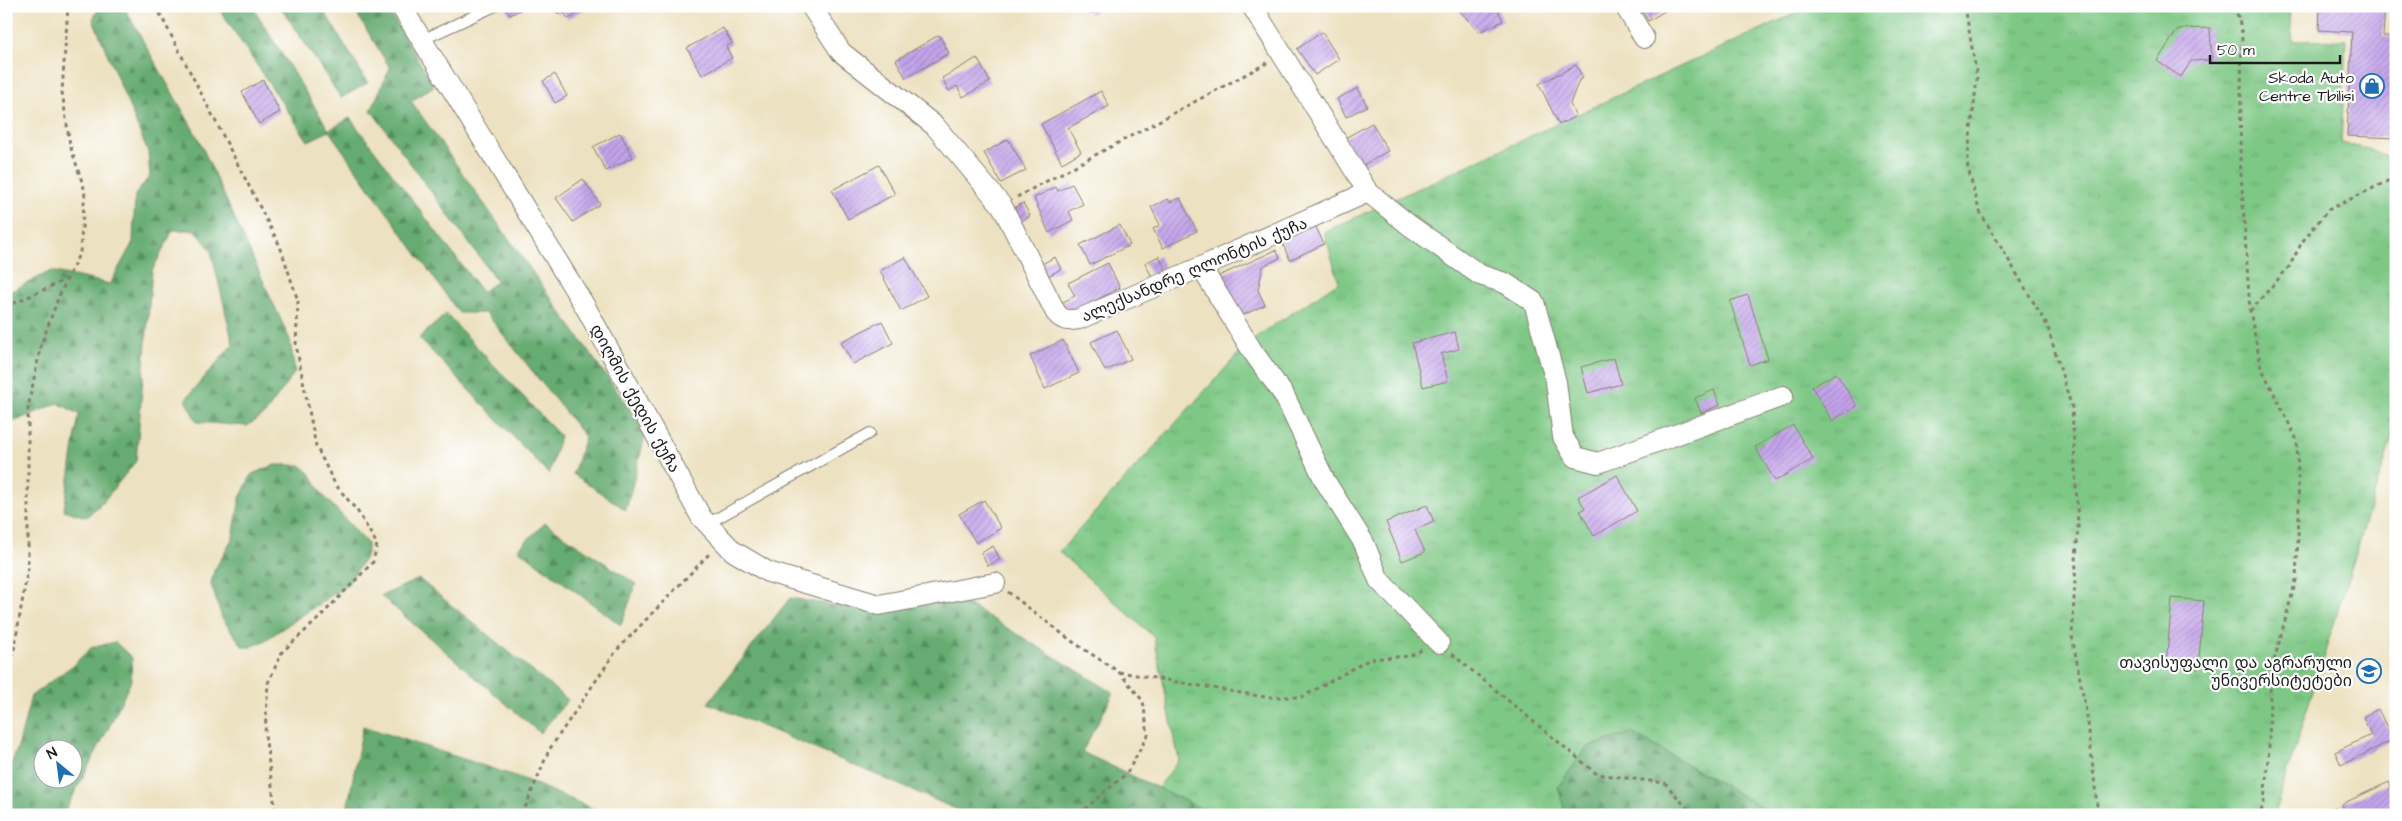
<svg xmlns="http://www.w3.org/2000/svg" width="2402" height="821" viewBox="0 0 2402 821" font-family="'Architects Daughter','Noto Sans Georgian',sans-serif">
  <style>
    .grass { fill: url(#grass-tufts); stroke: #4d7250 }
    .forest { fill: url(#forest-firs); stroke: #416447; fill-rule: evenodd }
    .building { fill: url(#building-hatch) }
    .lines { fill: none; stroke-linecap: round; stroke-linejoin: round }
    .lane-casing { stroke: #847e6e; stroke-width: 12 }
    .street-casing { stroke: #847e6e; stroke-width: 22 }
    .path { stroke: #847e6e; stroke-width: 3; stroke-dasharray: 4 4; stroke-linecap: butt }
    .lane { stroke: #fff; stroke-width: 10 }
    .street { stroke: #fff; stroke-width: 20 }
    .labels { text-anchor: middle; stroke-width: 4.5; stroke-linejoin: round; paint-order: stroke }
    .poi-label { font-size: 16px; fill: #1c1c1c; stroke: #fff; text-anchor: end }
    .street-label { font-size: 16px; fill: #1c1c1c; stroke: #fff }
  </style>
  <defs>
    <pattern id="grass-tufts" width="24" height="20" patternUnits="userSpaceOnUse" patternTransform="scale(1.25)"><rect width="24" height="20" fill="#7ec885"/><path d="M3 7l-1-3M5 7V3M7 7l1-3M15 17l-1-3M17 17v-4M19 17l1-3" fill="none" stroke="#6cab72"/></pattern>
    <pattern id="forest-firs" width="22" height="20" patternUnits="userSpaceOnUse" patternTransform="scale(1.25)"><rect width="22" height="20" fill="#66ac72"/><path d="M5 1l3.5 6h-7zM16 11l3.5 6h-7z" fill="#538b5d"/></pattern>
    <pattern id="building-hatch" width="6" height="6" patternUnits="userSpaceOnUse" patternTransform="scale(1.25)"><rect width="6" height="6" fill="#c4a4eb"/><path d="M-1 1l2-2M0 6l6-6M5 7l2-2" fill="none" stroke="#9e85be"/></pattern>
  </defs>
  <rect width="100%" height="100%" fill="#fff"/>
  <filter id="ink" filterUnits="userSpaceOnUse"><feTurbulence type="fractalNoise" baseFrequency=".02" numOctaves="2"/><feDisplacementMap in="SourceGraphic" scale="10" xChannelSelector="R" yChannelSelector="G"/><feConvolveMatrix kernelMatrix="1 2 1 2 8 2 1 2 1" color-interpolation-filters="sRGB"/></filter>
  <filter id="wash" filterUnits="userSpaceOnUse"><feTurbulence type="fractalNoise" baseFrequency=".0096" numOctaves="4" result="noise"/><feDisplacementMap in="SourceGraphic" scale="20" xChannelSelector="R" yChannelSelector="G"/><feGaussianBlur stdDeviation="1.12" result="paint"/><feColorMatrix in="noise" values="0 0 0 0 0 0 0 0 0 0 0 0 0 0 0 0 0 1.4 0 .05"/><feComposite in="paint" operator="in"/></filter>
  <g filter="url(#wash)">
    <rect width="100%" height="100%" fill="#ece1c0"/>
    <path class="grass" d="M1811 6H2288L2293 41 2346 40 2341 143 2372 150 2396 160V425L2274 815H1138L1179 760 1154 637 1059 552 1250 341 1339 282 1324 232Z"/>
    <path class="forest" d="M100 6H120L125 9 198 138 290 340 295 372 265 414 247 426 197 422 185 400 233 344 211 250 195 230H173L152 271 136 461 103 502 86 517 64 510 79 414 58 403 6 425V294L51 271 110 284 133 242 135 195 150 176 148 152 93 19Z
      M217 6H252L329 130 350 118 482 292 497 281 371 110 390 68 352 6H386L434 86 411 101 646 432 626 510 573 474 585 437 486 313H459L329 131 308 141Z
      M280 6H321L368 83 341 98Z
      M446 314 560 436 549 474 419 338Z
      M275 465H300L310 473 322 494 367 543V555L347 585 264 641 251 647H243L222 618 211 584 214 571 233 537 240 498 252 474Z
      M545 523 636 584 621 625 518 549Z
      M419 579 568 700 540 733 381 596Z
      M790 598 844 607 966 603 1114 693 1082 752 1215 815H970L708 703Z
      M115 642 132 658 131 681 110 725 63 815H6V777L19 744 31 696 72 666 91 648ZM42 748H72V778H42Z
      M363 726 521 778 608 815H346Z
      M1632 733 1776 815H1566L1558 787 1587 747Z"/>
    <g id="blocks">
      <path class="building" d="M505 6H523L524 8 510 15Z
        M553 6H590L568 19 563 11 558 14Z
        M1086 6H1106L1090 14Z
        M1455 6H1496L1503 21 1479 32Z
        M1639 6H1673L1648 21Z
        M2320 6H2385L2383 36 2396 37V138L2347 136 2352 32 2319 30Z
        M723 28 732 43 726 47 732 58 702 75 687 48Z
        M2210 28 2212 60 2191 61 2181 77 2157 61 2178 29Z
        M1322 32 1339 59 1315 75 1297 49Z
        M939 35 949 53 906 78 896 60Z
        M977 58 990 82 963 97 957 86 949 91 942 78Z
        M1576 65 1583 78 1579 80 1570 104 1576 116 1559 125 1539 84Z
        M555 74 567 96 555 103 543 81Z
        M263 80 280 112 259 124 242 92Z
        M1358 88 1367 106 1346 117 1337 99Z
        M1101 91 1109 106 1068 128 1081 152 1062 163 1041 124Z
        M1372 123 1388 151 1360 167 1345 138Z
        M620 133 633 157 606 171 593 147Z
        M1008 139 1026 170 1001 183 984 153Z
        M879 165 895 194 848 219 832 190Z
        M583 179 600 204 573 222 556 198Z
        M1072 184 1083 204 1069 211 1073 220 1049 233 1034 198 1056 187 1058 191Z
        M1180 198 1197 231 1163 248 1153 229 1160 225 1151 207 1168 199 1170 202Z
        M1023 203 1030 216 1018 223 1011 210Z
        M1314 223 1324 244 1290 260 1281 240Z
        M1120 225 1130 245 1090 265 1080 245Z
        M1276 250 1280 258 1263 266 1258 290 1265 305 1239 317 1219 276Z
        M1159 256 1166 270 1152 277 1145 263Z
        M905 257 927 296 901 311 880 271Z
        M1055 257 1061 269 1046 277 1040 265Z
        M1108 263 1120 288 1067 315 1061 303 1075 296 1068 283Z
        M1748 295 1768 359 1750 365 1730 301Z
        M882 321 893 343 853 364 841 342Z
        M1117 330 1131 359 1105 371 1091 342Z
        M1455 332 1459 349 1441 354 1448 381 1423 387 1412 343Z
        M1063 340 1079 373 1045 389 1030 356Z
        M1614 358 1621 384 1588 393 1581 367Z
        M1836 373 1857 406 1832 421 1812 387Z
        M1714 390 1720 405 1701 413 1695 398Z
        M1793 425 1813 459 1775 481 1755 447Z
        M1617 475 1637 511 1594 536 1580 511 1585 508 1578 497Z
        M984 500 1001 528 976 543 959 514Z
        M1427 505 1434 522 1415 530 1425 552 1402 561 1386 522Z
        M993 546 1000 559 988 566 981 553Z
        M2172 598 2204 601 2198 669 2166 666Z
        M2378 709 2393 740 2341 765 2335 752 2371 735 2363 717Z
        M2389 782 2396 797V815H2347L2342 804Z"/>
    </g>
  </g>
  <g filter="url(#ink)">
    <use href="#blocks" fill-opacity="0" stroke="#847e6e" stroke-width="1"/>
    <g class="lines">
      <defs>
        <path id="lane" d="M422 40 495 6
          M707 524 870 433
          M2333 813 2334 815"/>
        <path id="street" d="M401 6 586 308 701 517 733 551 768 572 879 605 995 583
          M811 6 841 52 935 126 1002 206 1056 313C1063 321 1068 321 1079 319L1201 267 1368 192
          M1252 6 1368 192 1409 225 1480 275 1505 283 1534 302 1556 382 1563 437 1575 457 1598 463 1783 396
          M1625 6 1644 38
          M1201 267 1253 352 1284 395 1325 481 1364 543 1379 580 1439 643"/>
      </defs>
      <use href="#lane" class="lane-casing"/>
      <use href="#street" class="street-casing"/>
      <path class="path" d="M156 6 280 246 298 301 296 345 316 446 335 484 358 512 377 544 373 562 316 621 282 652 268 683 265 734 276 815
        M1965 6 1977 78 1967 164 1979 210 2047 325 2072 408 2078 525 2072 636 2088 722 2098 815
        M2235 6 2242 32 2240 158 2250 311 2261 367 2297 440 2299 515 2296 580 2275 657 2270 692 2269 749 2264 801 2260 815
        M1017 197 1267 63
        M6 307 67 279
        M2250 311 2289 267 2302 242 2328 210 2396 177
        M1008 592 1073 642 1119 672 1143 701 1148 735 1127 773 1078 815
        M1452 654 1597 774 1665 783 1693 815
        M1119 672 1265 697H1302L1370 659 1409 656 1422 650
        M6 681 14 649 28 568V407L41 345 59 296 80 252 85 191 70 145 62 92 68 6
        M522 815 549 750 616 651 711 552"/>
      <use href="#lane" class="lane"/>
      <use href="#street" class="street"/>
    </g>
  </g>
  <defs>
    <symbol id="shop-ring" viewBox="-11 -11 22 22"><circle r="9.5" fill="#fff" stroke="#1f6fb2" stroke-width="1.5"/><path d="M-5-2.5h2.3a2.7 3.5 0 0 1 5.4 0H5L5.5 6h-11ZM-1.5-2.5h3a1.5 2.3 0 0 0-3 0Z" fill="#1f6fb2"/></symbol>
    <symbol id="university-ring" viewBox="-11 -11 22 22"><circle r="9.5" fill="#fff" stroke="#1f6fb2" stroke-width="1.5"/><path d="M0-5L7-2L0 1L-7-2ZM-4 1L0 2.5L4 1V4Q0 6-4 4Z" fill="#1f6fb2"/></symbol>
  </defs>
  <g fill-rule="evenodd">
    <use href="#shop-ring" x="2358" y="72" width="28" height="28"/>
    <use href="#university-ring" x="2355" y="657" width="28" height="28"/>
  </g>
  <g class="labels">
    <g class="poi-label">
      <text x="2354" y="83">Skoda Auto<tspan x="2354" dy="18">Centre Tbilisi</tspan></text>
      <text x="2352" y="668">თავისუფალი და აგრარული<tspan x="2352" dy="18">უნივერსიტეტები</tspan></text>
    </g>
    <g class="street-label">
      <text transform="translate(1194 269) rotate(-23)" y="6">ალექსანდრე ღლონტის ქუჩა</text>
      <text transform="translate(636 398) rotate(61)" y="6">დიღმის ქედის ქუჩა</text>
    </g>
  </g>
  <rect width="2402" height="821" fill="none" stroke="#fff" stroke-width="25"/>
  <g transform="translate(58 764) rotate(331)"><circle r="24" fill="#ffffff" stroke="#a4a4a4"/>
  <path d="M0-4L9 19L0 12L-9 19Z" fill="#1f6fb2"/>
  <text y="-8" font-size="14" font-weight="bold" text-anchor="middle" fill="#1c1c1c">N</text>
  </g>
  <path d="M2210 55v8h130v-8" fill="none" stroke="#1c1c1c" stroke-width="2.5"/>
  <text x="2217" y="55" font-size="15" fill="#1c1c1c" stroke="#ffffff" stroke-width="4" paint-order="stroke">50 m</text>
</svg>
